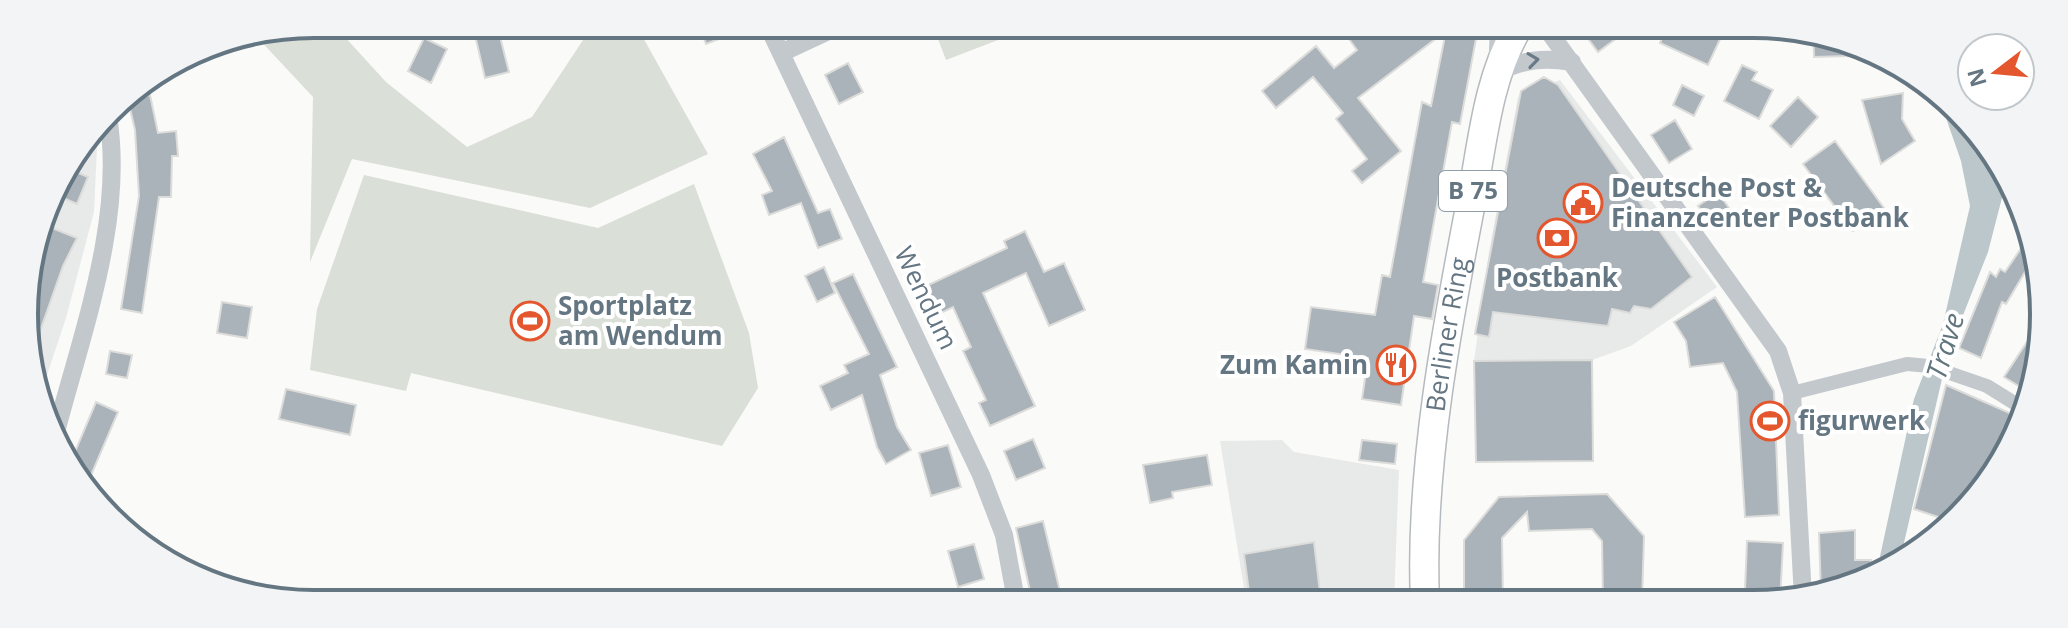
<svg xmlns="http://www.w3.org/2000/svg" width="2068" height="628" viewBox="0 0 2068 628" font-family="'Open Sans',sans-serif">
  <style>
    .built { fill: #e8e9e9 }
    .green { fill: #dadfd7 }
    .water { fill: #bbc7cb }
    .building { fill: #aab3b9; stroke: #dcdcda; stroke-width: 2 }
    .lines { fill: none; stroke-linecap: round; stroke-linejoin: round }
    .primary-casing { stroke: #b5babe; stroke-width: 31 }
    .pedestrian { stroke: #c3c8cc; stroke-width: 14 }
    .minor { stroke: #c3c8cc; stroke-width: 18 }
    .primary { stroke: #fff; stroke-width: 28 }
    .oneway { stroke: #6a7a87 }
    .labels { text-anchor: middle; stroke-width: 8; stroke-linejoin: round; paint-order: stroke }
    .shield { fill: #fff; stroke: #939fa8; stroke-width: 2 }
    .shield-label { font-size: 24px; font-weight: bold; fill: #657683 }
    .poi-label { font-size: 26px; font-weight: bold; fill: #657683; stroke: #fff; text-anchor: start }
    .street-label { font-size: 26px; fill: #657683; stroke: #fff }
    .water-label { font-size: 28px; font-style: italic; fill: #60757c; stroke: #fff }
    .rim { fill: none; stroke: #657683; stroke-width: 4 }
  </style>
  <rect width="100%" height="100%" fill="#fafaf8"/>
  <path class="built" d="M1560 80 1717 287 1631 346 1592 360 1474 361 1489 252 1518 97Z
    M85 146 97 147 94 212 66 318 39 399 34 389 26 277 54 185Z
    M1282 440 1294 452 1399 470 1394 601 1246 600 1220 441Z"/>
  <path class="green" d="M314 24H333L386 82 467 147 532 117 593 25H636L708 154 590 208 352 159 310 262 313 97 256 36Z
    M933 26 992 27 998 40 946 60Z
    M364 175 598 228 694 184 749 333 758 388 722 446 411 373 406 391 310 370 317 309Z"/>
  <path class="water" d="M1938 95 1997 157 2009 186H2005L1988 252 1948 353 1900 560 1876 575 1914 399 1943 324 1970 206 1961 161Z"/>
  <path class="building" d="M699 25 750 26V27L706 44Z
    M1355 28H1478L1460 124 1452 122 1423 282 1438 285 1432 319 1414 316 1401 405 1362 399 1368 358 1305 349 1311 307 1375 315 1382 275 1390 277 1422 102 1431 106 1446 31 1358 98 1401 151 1362 183 1352 171 1367 159 1336 119 1343 113 1313 77 1276 108 1262 91 1316 46 1334 68 1357 50 1346 35Z
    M498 29 509 72 485 78 475 35Z
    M1581 29H1629L1598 52Z
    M1666 29H1710L1722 35 1708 65 1660 43Z
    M1813 30 1847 45 1848 56 1814 57Z
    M424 38 447 49 431 83 408 71Z
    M848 63 863 92 839 104 825 75Z
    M1742 65 1757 72 1752 80 1773 90 1759 119 1724 101Z
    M1544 77 1558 85 1692 277 1651 309 1634 306 1630 313 1612 309 1608 326 1493 312 1489 337 1475 334 1521 91Z
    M1682 85 1704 96 1694 116 1673 105Z
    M1903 93 1902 119 1915 141 1881 164 1862 100Z
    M150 95 158 133 176 131 178 156H172L171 197H159L142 313 121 309 139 196 135 130 128 100Z
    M1798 97 1818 117 1791 147 1770 126Z
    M1675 120 1692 149 1669 163 1651 135Z
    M784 137 818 213 830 209 842 239 818 248 801 203 769 215 762 195 772 191 753 154Z
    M1835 141 1884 208 1853 231 1803 164Z
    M67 168 88 177 77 204 52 193Z
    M1718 192 1733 214 1714 228 1698 206Z
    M42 224 77 238 63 266 32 354 26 277Z
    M1025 231 1044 272 1064 263 1085 310 1049 326 1026 273 983 293 1035 406 990 426 979 403 986 400 963 351 971 347 953 307 937 315 924 287 1007 248 1004 241Z
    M2034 246 2038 258V281L2025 272 2006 304 2002 302 1981 358 1959 348 1990 272 1996 277 2000 269 2005 272 2022 247 2029 252Z
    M824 267 835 293 817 302 805 276Z
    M853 274 897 367 880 375 897 427 911 450 886 464 877 447 862 395 831 410 820 386 848 373 844 365 869 354 833 283Z
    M1715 297 1774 391 1779 515 1745 517 1737 392 1723 363 1690 367 1686 341 1674 322Z
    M222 302 252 307 247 338 217 333Z
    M2038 325V371L2027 391 2004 377Z
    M110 351 132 355 127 378 106 374Z
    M1592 360 1593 461 1476 462 1474 361Z
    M1946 385 2021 418 2005 459 1953 522 1914 509Z
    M286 389 356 405 350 435 279 419Z
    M96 402 118 412 89 480 72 472 69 466Z
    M1033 439 1045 468 1016 480 1004 451Z
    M1362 440 1397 444 1395 464 1359 460Z
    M948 445 961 487 931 496 919 453Z
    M1207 455 1212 485 1172 492 1173 498 1150 503 1143 465Z
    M1607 494 1644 536 1642 601H1603L1602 541 1592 529 1529 531 1527 512 1502 538 1503 601H1464V540L1499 497Z
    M1043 521 1052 558 1062 600H1032L1016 528Z
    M1855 530V560H1871L1869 580 1821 594 1819 533Z
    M1747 541 1783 543 1780 602 1748 601 1749 589H1745Z
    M1314 542 1321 601 1250 600 1244 554Z
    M974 544 984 579 958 587 948 551Z"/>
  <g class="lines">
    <defs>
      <g id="primary">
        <path id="s1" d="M1425 601C1419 470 1448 320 1473 192 1483 137 1489 77 1517 29"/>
      </g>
    </defs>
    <use href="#primary" class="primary-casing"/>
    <path class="pedestrian" d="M1792 393 1907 364 1929 366 1987 386 2024 409"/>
    <path class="minor" d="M768 26 981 475 1004 535 1016 600
      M1499 28 1497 72C1525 60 1542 57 1572 62
      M1547 29 1778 351 1792 393 1803 598
      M781 53 839 26
      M55 436C81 335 125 220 108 116"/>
    <use href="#primary" class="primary"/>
  </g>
  <defs><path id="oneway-chevron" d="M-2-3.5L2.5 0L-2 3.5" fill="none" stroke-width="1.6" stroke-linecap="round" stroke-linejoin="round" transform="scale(2)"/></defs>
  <use class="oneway" href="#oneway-chevron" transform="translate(1533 60) rotate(-8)"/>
  <defs>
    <symbol id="civic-ring" viewBox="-11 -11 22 22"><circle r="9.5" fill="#fff" stroke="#e4572e" stroke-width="1.5"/><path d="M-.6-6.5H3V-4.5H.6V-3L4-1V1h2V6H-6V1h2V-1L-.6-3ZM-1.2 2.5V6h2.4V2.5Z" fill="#e4572e"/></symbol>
    <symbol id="bank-ring" viewBox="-11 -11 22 22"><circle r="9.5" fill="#fff" stroke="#e4572e" stroke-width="1.5"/><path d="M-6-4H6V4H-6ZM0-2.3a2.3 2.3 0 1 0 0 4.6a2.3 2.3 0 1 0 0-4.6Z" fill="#e4572e"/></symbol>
    <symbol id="stadium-ring" viewBox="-11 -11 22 22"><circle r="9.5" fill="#fff" stroke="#e4572e" stroke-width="1.5"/><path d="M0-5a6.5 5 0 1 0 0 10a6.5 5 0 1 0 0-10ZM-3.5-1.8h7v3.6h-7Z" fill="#e4572e"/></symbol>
    <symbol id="restaurant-ring" viewBox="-11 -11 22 22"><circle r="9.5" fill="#fff" stroke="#e4572e" stroke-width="1.5"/><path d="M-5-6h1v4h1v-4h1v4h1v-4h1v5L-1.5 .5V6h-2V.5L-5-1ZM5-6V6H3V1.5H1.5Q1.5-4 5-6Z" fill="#e4572e"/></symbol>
  </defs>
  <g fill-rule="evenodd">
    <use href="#civic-ring" x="1561" y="181" width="44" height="44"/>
    <use href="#bank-ring" x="1535" y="216" width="44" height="44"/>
    <use href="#stadium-ring" x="508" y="299" width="44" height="44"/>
    <use href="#restaurant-ring" x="1374" y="343" width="44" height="44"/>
    <use href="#stadium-ring" x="1748" y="399" width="44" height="44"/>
  </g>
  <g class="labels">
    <rect class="shield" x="1439" y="171" width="68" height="40" rx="6"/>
    <g class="shield-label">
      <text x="1473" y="199">B 75</text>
    </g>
    <g class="poi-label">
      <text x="1611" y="197">Deutsche Post &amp;<tspan x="1611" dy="30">Finanzcenter Postbank</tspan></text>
      <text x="1557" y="287" text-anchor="middle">Postbank</text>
      <text x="558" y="315">Sportplatz<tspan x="558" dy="30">am Wendum</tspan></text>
      <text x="1368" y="374" text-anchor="end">Zum Kamin</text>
      <text x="1798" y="430">figurwerk</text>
    </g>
    <g class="street-label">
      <text transform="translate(926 298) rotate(64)" y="9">Wendum</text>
      <text dy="9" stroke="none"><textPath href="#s1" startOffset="268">Berliner Ring</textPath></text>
    </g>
    <g class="water-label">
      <text transform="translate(1945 346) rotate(-73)" y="10">Trave</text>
    </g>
  </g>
  <path d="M0 0H2068V628H0ZM314 38H1754A276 276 0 0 1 2030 314V314A276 276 0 0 1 1754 590H314A276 276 0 0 1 38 314V314A276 276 0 0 1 314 38Z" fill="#f3f4f5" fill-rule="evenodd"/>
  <path class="rim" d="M314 38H1754A276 276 0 0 1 2030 314V314A276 276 0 0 1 1754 590H314A276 276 0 0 1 38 314V314A276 276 0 0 1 314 38Z"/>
  <g transform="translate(1996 72) rotate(254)"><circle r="38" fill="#ffffff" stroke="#c1c8cd" stroke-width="2"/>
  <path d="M0-6L14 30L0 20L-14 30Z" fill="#e4572e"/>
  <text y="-12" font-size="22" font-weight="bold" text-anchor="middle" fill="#657683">N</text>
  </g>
</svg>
